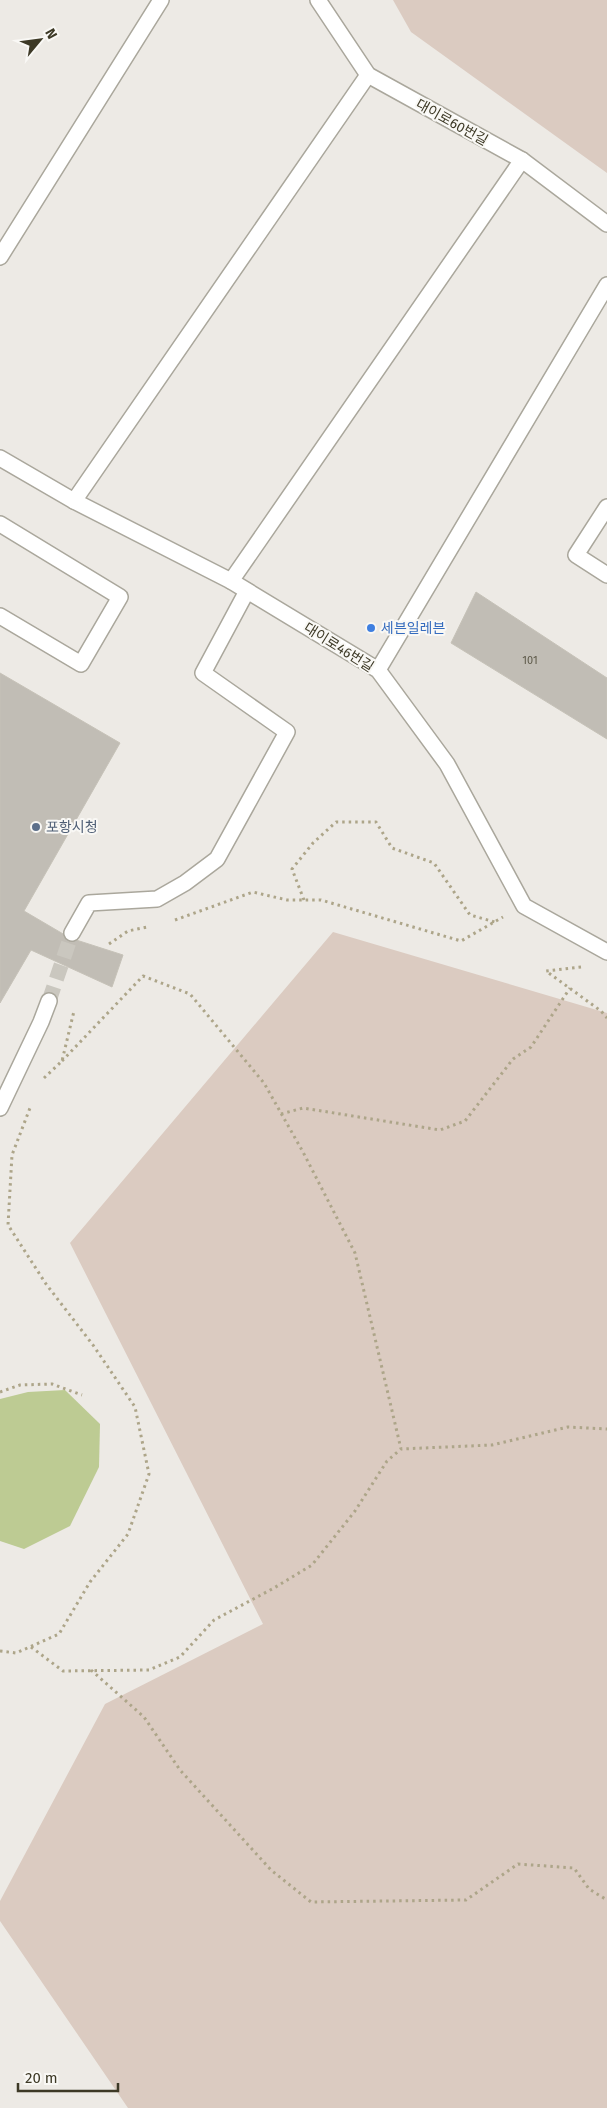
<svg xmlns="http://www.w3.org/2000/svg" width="607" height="2108" viewBox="0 0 607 2108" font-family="'Fira Sans','Noto Sans KR',sans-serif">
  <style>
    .green { fill: #dbcbc1 }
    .water { fill: #bdcb93 }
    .building { fill: #c1bdb5; stroke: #c6c2b8 }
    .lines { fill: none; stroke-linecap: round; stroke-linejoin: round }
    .street-tunnel { stroke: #cac7bf; stroke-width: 15; stroke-dasharray: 15 8; stroke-linecap: butt }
    .lane-casing { stroke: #aaa79c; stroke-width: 18 }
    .street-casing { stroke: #aaa79c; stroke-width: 18 }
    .path { stroke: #ada589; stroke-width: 3; stroke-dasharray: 2.5 4; stroke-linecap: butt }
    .lane { stroke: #fff; stroke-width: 15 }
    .street { stroke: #fff; stroke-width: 15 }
    .shop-dot { fill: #3f7fe0; stroke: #f9f8f5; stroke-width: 2 }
    .service-dot { fill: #5c6f8a; stroke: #f9f8f5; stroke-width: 2 }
    .labels { text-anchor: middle; stroke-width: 4; stroke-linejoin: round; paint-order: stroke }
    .number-label { font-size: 11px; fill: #5e5a4a }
    .street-label { font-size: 14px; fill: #3d3926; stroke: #f9f8f5 }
    .shop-label { font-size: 14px; fill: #366cbe; stroke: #f9f8f5; text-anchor: start }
    .service-label { font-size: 14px; fill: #4e5e75; stroke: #f9f8f5; text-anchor: start }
  </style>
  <rect width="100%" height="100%" fill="#edeae5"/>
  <path class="green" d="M393 0H607V173L411 32Z
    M333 932 607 1013V2108H128L0 1921V1901L105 1704 263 1624 70 1243Z"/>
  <path class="water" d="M65 1390 100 1424 99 1467 70 1526 24 1549 0 1541V1399L28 1392Z"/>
  <path class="building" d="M476 592 607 678V739L451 643Z
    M0 673 120 743 24 911 70 938 123 955 112 987 31 950 0 1003Z"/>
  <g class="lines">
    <path class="street-tunnel" d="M49 1001 72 933"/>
    <defs>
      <path id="lane" d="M0 257 161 0
        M74 501 368 75
        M607 507 576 555 607 575
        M0 524 120 597 81 664 0 616
        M231 581 522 160
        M378 670 607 285
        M72 933 89 903 157 899 185 883 217 859 287 732 203 673 247 591
        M0 1108 41 1022 49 1001"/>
      <path id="street" d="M318 0 368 75 522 160 607 224
        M0 458 74 501 231 581 378 670 447 764 524 906 607 952"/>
    </defs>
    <use href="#lane" class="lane-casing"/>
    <use href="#street" class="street-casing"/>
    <path class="path" d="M304 900 292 869 313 843 336 822H376L392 848 434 863 470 915 495 922
      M175 920 253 892 287 900H321L461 941 503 917
      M109 944 128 931 147 927
      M581 967 546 971 601 1011 607 1018
      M62 1061 143 976 190 994 264 1083 303 1152 355 1253 401 1449
      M44 1078 62 1061 74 1011
      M281 1114 303 1108 440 1130 465 1121 513 1059 531 1047 570 988
      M0 1392 20 1385 52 1384 82 1395
      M31 1647 63 1671 149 1670 180 1657 214 1620 274 1588 312 1565 355 1511 387 1461 401 1449 492 1445 568 1427 607 1429
      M0 1651 16 1653 59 1634 90 1582 128 1534 149 1474 135 1407 93 1345 46 1284 8 1225 12 1155 30 1108
      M91 1670 144 1717 180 1770 271 1870 311 1902 466 1900 518 1864 574 1868 589 1889 607 1900"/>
    <use href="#lane" class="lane"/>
    <use href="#street" class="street"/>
  </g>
  <circle class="shop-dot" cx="371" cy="628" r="5"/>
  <circle class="service-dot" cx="36" cy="827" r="5"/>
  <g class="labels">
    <g class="number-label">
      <text x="530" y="664">101</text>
    </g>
    <g class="street-label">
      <text transform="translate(452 122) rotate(29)" y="5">대이로60번길</text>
      <text transform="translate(339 647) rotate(32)" y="5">대이로46번길</text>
    </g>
    <g class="shop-label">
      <text x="381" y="633">세븐일레븐</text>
    </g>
    <g class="service-label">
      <text x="46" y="832">포항시청</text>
    </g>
  </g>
  <g transform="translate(40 40) rotate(61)" stroke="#f9f8f5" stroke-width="4" paint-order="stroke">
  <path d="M0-4L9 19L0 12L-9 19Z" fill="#3d3926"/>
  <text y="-8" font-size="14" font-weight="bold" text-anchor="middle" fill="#3d3926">N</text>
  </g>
  <path d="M18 2083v8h100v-8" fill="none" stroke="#3d3926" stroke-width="2.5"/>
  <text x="25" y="2083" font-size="15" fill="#3d3926" stroke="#f9f8f5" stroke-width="4" paint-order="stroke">20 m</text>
</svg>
